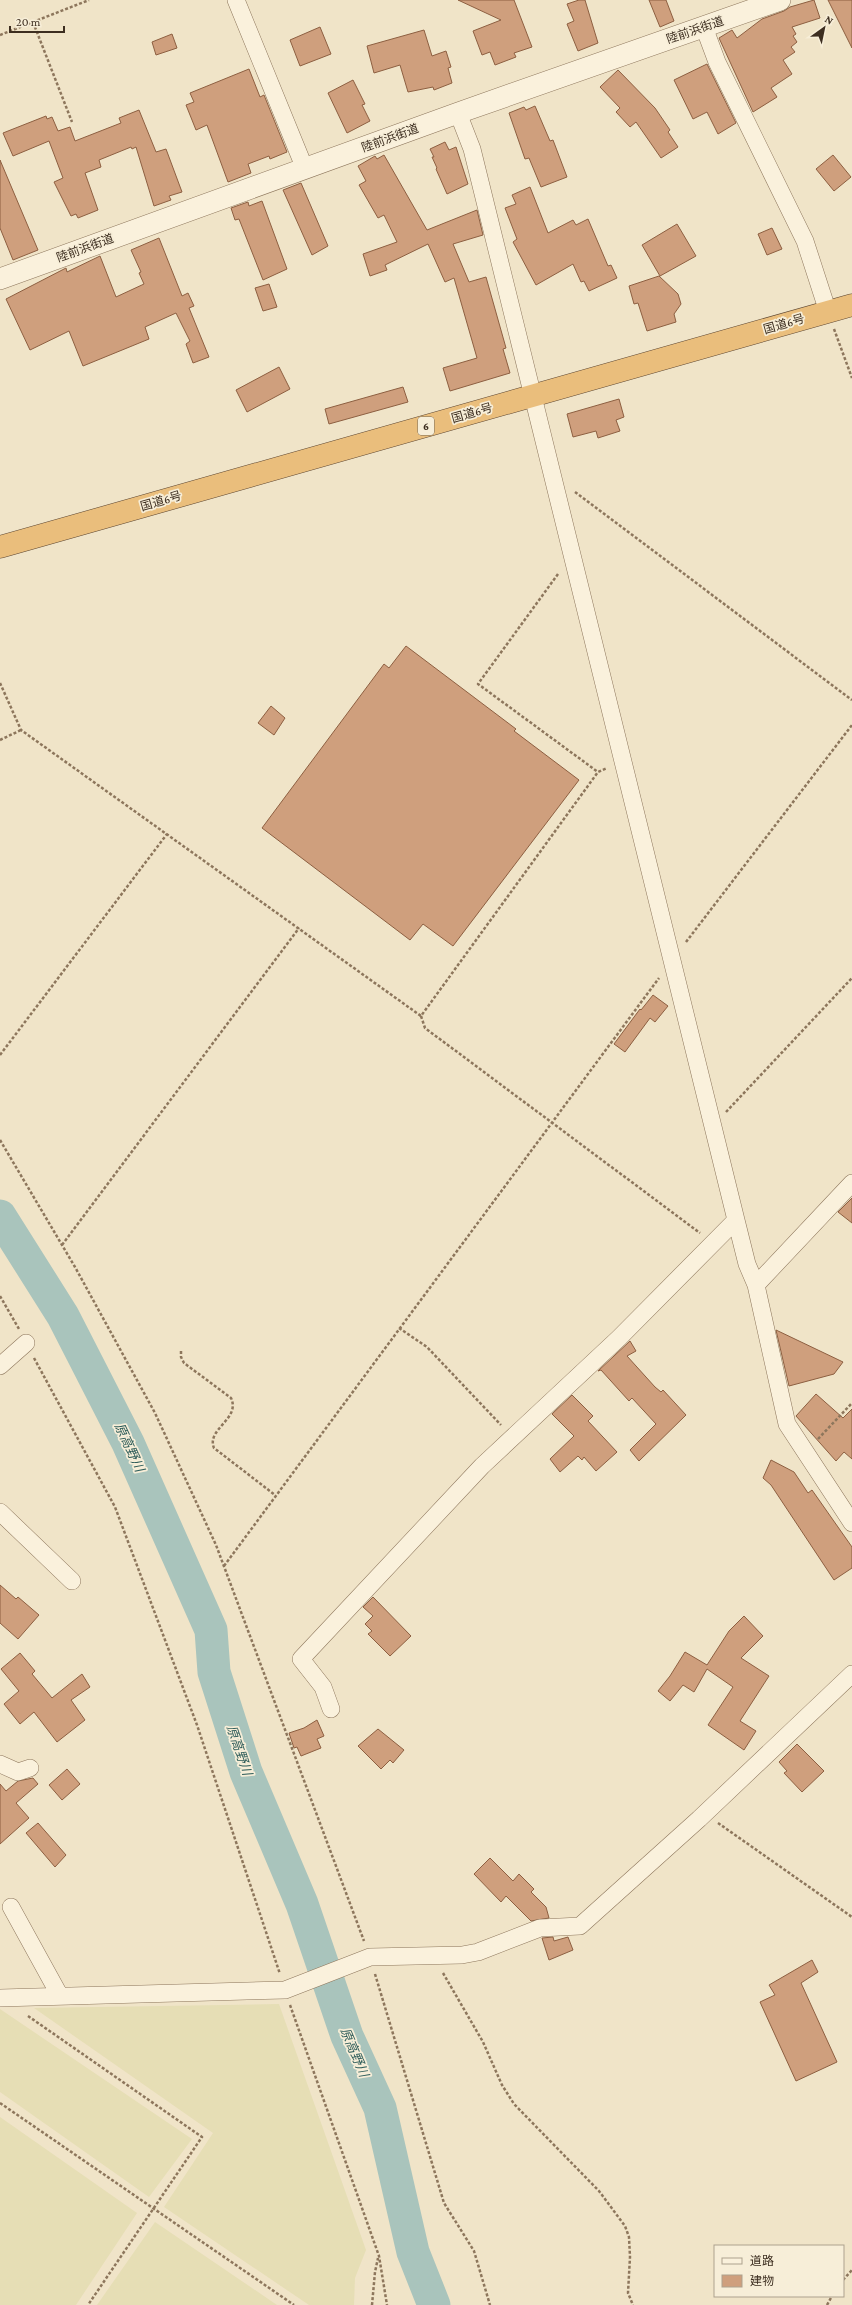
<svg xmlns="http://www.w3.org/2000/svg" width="852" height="2305" viewBox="0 0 852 2305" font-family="'Crimson Pro','Noto Sans JP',serif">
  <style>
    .farmland { fill: #e6deb5 }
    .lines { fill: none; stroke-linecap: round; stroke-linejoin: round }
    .river { stroke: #a9c4bc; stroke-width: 33 }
    .building { fill: #cf9f7d; stroke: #8d5f41 }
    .minor-casing { stroke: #8d765c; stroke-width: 18 }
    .tertiary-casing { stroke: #8d765c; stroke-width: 22 }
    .trunk-casing { stroke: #5b4430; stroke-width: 23 }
    .path { stroke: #8d765c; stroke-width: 2.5; stroke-dasharray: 3 2; stroke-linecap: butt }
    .minor { stroke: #faf1dc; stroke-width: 17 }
    .tertiary { stroke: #faf1dc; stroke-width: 21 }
    .trunk { stroke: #eabe7c; stroke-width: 22 }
    .labels { text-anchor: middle; stroke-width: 3.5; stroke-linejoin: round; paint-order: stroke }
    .shield { fill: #f7eed8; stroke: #756857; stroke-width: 1 }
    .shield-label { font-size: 11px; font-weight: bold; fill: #3d2e20 }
    .street-label { font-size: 12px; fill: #3d2e20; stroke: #f7eed8 }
    .water-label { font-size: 13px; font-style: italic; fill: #2f5d5a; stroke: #f7eed8 }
  </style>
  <rect width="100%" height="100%" fill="#f0e4c8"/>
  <path class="farmland" d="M279 2004 366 2250 355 2278 354 2305H309L164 2207 213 2133 34 2008Z
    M0 2009 192 2139 149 2197 0 2092Z
    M0 2117 137 2213 76 2305H0Z
    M155 2222 277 2305H97Z"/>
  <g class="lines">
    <path class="river" d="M0 1216 63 1316 128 1443 211 1630 214 1672 246 1772 302 1904 347 2036 380 2108 413 2252 434 2305"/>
  </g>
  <path class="building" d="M458 0H514L532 47 514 53 516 57 495 65 490 52 482 55 473 31 501 20Z
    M579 0H585L598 43 578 51 567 24 574 21 567 4Z
    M649 0H666L674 21 660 27Z
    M814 0 820 18 792 27 796 34 793 36 797 42 791 47 795 52 783 60 792 74 771 88 777 97 753 112 719 38 732 30 737 38 762 19 784 11 790 7Z
    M828 0H852V48Z
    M320 27 331 54 300 66 290 40Z
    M424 30 432 56 446 51 451 67 448 68 452 83 434 90 433 87 408 92 400 65 374 73 367 46Z
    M172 34 177 48 156 55 152 42Z
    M707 64 736 123 718 134 707 112 693 119 674 80Z
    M249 69 260 97 264 95 287 152 270 159 269 156 248 164 251 173 228 182 207 125 196 130 186 105 194 102 190 93Z
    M618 70 655 108 670 130 668 132 678 147 661 158 636 122 630 127 616 112 620 108 600 87Z
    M353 80 365 104 362 105 370 121 347 133 328 93Z
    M535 106 550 141 553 140 567 177 541 187 529 158 525 159 509 113 524 107 526 110Z
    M139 110 156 152 166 149 182 192 169 196 171 200 154 206 136 147 132 149 131 147 99 160 101 167 85 173 98 210 78 218 76 214 71 216 54 182 63 178 49 141 13 156 3 133 46 116 47 119 52 117 58 131 70 127 75 141 121 123 119 118Z
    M445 142 449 150 456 147 468 184 447 194 436 169 437 168 432 157H434L430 149Z
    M384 155 427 230 477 210 483 235 453 244 469 282 486 277 506 348 503 349 510 373 450 391 443 368 477 358 454 278 445 282 428 244 385 265 387 270 370 276 363 254 397 242 384 215 378 218 359 185 366 181 358 166 375 156 377 159Z
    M833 155 851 177 834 191 816 169Z
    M0 160 38 250 13 260 0 228Z
    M301 183 328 246 312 255 283 190Z
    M530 187 548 233 573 220 576 225 588 219 608 266 611 265 617 278 589 291 584 281 581 282 573 264 536 285 513 242 517 239 505 208 516 204 512 195Z
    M262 201 287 269 263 280 239 219 235 220 231 208 248 202 249 206Z
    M677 224 696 256 660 276 642 245Z
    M772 228 782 249 767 255 758 234Z
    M159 238 182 296 188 293 194 306 189 308 209 357 193 363 186 344 190 341 176 313 145 327 149 339 83 366 69 331 30 350 6 299 66 268 67 272 100 256 116 297 144 284 139 273 141 272 131 250Z
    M659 276 678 294 681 304 674 314 676 322 647 331 638 303 634 304 629 286Z
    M269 284 277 307 263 311 255 288Z
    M279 367 290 389 247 412 236 390Z
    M403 387 408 402 329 424 325 409Z
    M619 399 624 417 616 420 620 431 598 438 596 431 573 437 567 414Z
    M406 646 516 729 514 731 579 780 453 946 423 924 410 940 262 828 384 664 389 668Z
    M271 706 285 718 274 735 258 723Z
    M653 995 668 1006 655 1022 650 1018 625 1052 614 1044 640 1009 641 1010Z
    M852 1198V1223L838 1212Z
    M776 1330 843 1362 834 1374 789 1386Z
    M630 1341 636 1351 627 1356 655 1387 661 1392 663 1390 686 1415 639 1461 630 1450 656 1424 632 1398 629 1401 601 1370 598 1371Z
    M816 1394 843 1418 852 1409V1459L844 1452 836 1461 796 1416Z
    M572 1395 593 1416 588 1421 617 1452 596 1471 584 1457 582 1460 578 1456 560 1472 550 1459 574 1436 552 1414Z
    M771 1460 794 1472 808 1493 812 1490 852 1547V1568L834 1580 771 1485 763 1478Z
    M0 1585 16 1599 18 1597 39 1615 18 1639 0 1623Z
    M373 1597 411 1636 390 1656 368 1634 372 1631 365 1624 373 1616 363 1607Z
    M744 1616 763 1636 741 1658 769 1676 740 1721 756 1731 744 1750 708 1725 733 1687 707 1669 694 1692 683 1685 670 1701 658 1691 670 1676 685 1652 707 1665 729 1631Z
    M20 1653 35 1671 32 1674 52 1698 82 1674 90 1687 71 1700 85 1720 57 1742 34 1712 20 1724 4 1704 19 1691 1 1669Z
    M317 1720 324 1736 317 1739 321 1748 301 1756 297 1747 294 1748 289 1733 304 1728Z
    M378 1729 404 1750 393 1763 390 1760 381 1769 358 1746Z
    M797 1744 824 1771 802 1792 784 1773 787 1771 779 1762Z
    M67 1769 80 1784 62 1800 49 1785Z
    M33 1778 38 1784 16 1803 29 1818 0 1844V1784L6 1791 18 1781Z
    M38 1823 66 1855 55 1867 26 1833Z
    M490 1858 513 1881 519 1874 534 1889 531 1892 546 1907 549 1918 531 1921 506 1896 501 1902 474 1874Z
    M553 1937 554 1941 568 1937 573 1950 549 1960 542 1938Z
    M812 1960 818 1972 801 1983 837 2062 796 2081 760 2002 775 1995 769 1985Z"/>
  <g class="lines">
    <defs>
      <path id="minor" d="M236 0 305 169
        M704 27 717 62 805 241 828 312
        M458 113 472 149 736 1220 747 1264 756 1285 787 1424 852 1523
        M756 1285 852 1183
        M0 1366 26 1343
        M0 1512 72 1581
        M331 1709 323 1687 301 1659 482 1466 619 1338 736 1220
        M0 1764 18 1772 30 1768
        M11 1907 60 1996
        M0 1998 285 1990 370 1957 462 1955 478 1952 540 1928 580 1926 699 1819 852 1674"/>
      <path id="tertiary" d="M0 279 458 113 780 0"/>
      <path id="trunk" d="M0 547 852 305"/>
    </defs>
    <use href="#minor" class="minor-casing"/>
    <use href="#tertiary" class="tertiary-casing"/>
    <use href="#trunk" class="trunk-casing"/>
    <path class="path" d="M33 22 72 122
      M0 35 89 0
      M834 329 852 378
      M575 492 852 700
      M558 574 478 684 598 772
      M0 683 21 730 421 1016 598 772 607 768
      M0 740 21 730
      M686 942 852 725
      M421 1016 425 1028 700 1233
      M0 1055 167 834
      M726 1112 852 978
      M0 1140 75 1267 155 1413 216 1545 364 1941
      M62 1245 299 928
      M0 1296 19 1329
      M399 1328 427 1347 501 1425
      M181 1351V1357L184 1363 231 1398C241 1419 206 1429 214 1448L275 1495
      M34 1358 115 1507 197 1725 280 1974
      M818 1439 852 1403
      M224 1566 659 978
      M718 1823 852 1917
      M443 1973 483 2042 502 2085 514 2104 599 2191 625 2226 629 2237 630 2257 628 2293 633 2305
      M375 1974 444 2203 474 2251 490 2305
      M290 2005 379 2256 387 2305
      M28 2016 202 2137 88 2305
      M0 2103 294 2305
      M843 2280 852 2270
      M372 2305 375 2272 378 2258
      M827 2305 832 2296"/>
    <use href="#minor" class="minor"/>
    <use href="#tertiary" class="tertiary"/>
    <use href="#trunk" class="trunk"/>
  </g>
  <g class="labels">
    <rect class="shield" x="418" y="417" width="16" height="18" rx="3"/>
    <g class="shield-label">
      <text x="426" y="430">6</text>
    </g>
    <g class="street-label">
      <text transform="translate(695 30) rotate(-19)" y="4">陸前浜街道</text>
      <text transform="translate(390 138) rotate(-20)" y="4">陸前浜街道</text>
      <text transform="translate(85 248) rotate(-20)" y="4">陸前浜街道</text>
      <text transform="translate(784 324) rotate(-16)" y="4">国道6号</text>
      <text transform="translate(472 413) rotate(-16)" y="4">国道6号</text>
      <text transform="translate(161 501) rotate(-16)" y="4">国道6号</text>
    </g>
    <g class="water-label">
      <text transform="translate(130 1447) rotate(65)" y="5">原高野川</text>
      <text transform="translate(240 1750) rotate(71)" y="5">原高野川</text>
      <text transform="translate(355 2052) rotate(67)" y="5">原高野川</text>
    </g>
  </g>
  <rect x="714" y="2245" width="130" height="52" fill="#f7eed8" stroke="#ada18e"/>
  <rect x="722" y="2258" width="20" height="6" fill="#faf1dc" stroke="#ada18e"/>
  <text x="750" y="2265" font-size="12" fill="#3d2e20">道路</text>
  <rect x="722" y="2275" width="20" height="12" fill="#cf9f7d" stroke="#ada18e"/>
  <text x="750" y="2285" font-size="12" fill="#3d2e20">建物</text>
  <g transform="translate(824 28) rotate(33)" stroke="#f7eed8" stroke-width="3" paint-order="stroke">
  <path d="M0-3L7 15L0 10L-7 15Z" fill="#3d2e20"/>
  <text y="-6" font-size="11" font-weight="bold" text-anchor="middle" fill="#3d2e20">N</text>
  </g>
  <path d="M10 26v6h54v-6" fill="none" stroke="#3d2e20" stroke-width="2"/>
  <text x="16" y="26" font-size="12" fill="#3d2e20" stroke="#f7eed8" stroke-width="3" paint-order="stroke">20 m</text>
</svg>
